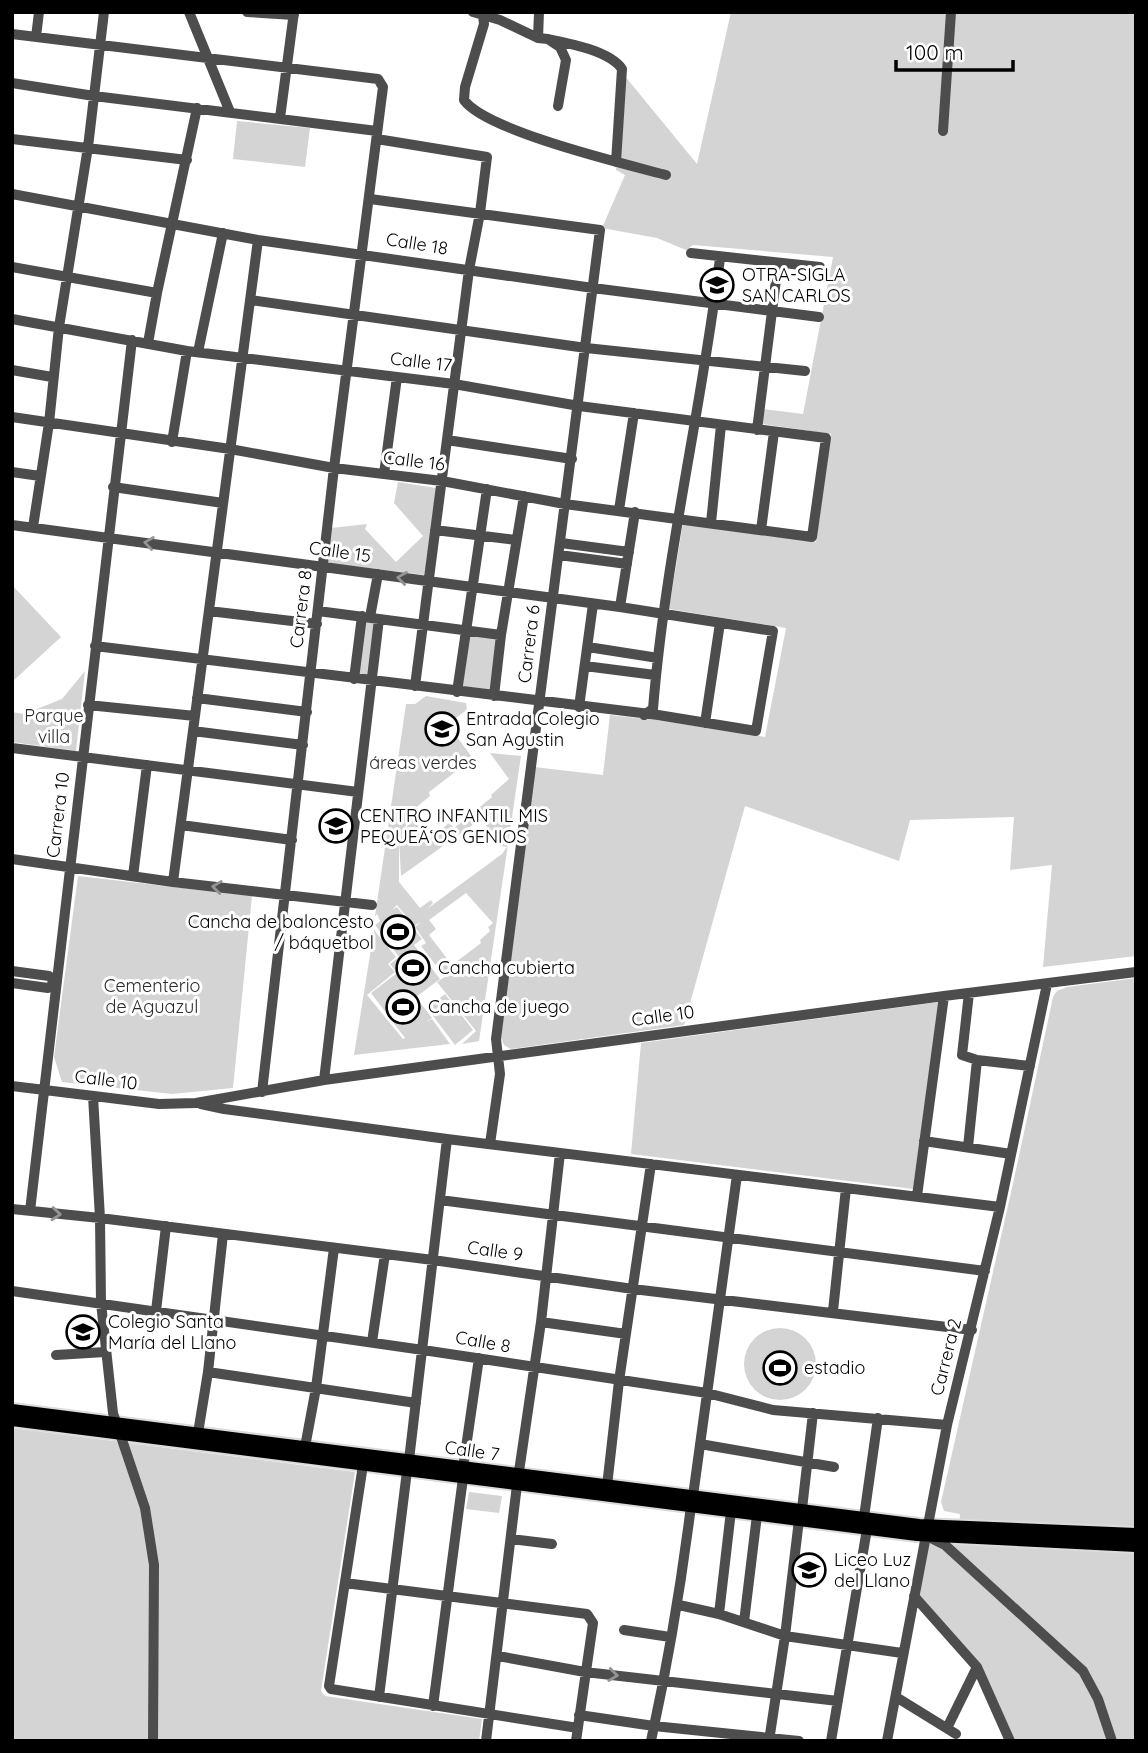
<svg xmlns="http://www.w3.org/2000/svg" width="1148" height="1753" viewBox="0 0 1148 1753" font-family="Quicksand,sans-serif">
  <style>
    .green { fill: #d4d4d4; fill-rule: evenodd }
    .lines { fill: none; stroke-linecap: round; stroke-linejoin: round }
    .major-casing { stroke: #dbdbdb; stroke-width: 16 }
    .minor { stroke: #4d4d4d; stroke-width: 10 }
    .major { stroke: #000; stroke-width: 12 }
    .oneway { stroke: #949494 }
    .labels { text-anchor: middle; stroke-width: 6; stroke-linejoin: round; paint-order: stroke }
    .street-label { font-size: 18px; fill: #000; stroke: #fff }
    .poi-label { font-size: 18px; fill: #000; stroke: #fff; text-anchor: start }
    .park-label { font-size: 18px; fill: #2b2b2b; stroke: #fff }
  </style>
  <rect width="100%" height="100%" fill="#fff"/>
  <path class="green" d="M731 12H1136V956L1043 967 1052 865 1010 870 1014 817 910 820 899 861 745 806 684 1025 511 1049 504 1045 501 1038 534 767 603 775 610 715 657 720 765 737 786 628 669 609 683 523 816 542 831 434 762 424 763 409 803 414 833 257 693 245 686 250 657 238 602 228 625 175 616 170 624 75 697 164Z
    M237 121 310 128 305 167 233 159Z
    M398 482 436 488 425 575 326 563 331 528 367 524 365 529 396 562 423 536 394 503Z
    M12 585 61 637 12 682Z
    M364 618 377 620 369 679 355 678Z
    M467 633 498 637 491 694 460 688Z
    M85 671 76 751 12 742V712L24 714 62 699Z
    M426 696 466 703 467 710 436 732 441 738 451 729 472 757 470 759 475 766 469 771 466 766H463L429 792 430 796 413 810 400 838 412 818 429 839 449 823 454 828 492 797 491 795 509 779 490 753 521 756 479 1041 462 1044 476 1031 437 982 445 977 421 946 426 943 415 927 421 922 414 926 397 905 392 910 397 907 422 939 414 945 440 979 416 997 432 1018 426 1022 432 1019 450 1044 354 1055 374 930 396 957 388 964 395 972 367 995 403 1039 405 1038 371 993 397 973 390 964 399 957 375 925 380 921 377 914 375 916 406 704H415ZM481 819 501 846 507 847 502 854 427 909 433 903 431 900 420 908 399 882V840L401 876ZM466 893 493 923 488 927 490 931 480 940 481 943 452 965 429 935 436 929 429 920Z
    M78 876 252 896 233 1088 172 1094 62 1082 54 1057Z
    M1136 978V1741H1015L981 1665 919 1595 928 1539 959 1540 960 1514 944 1511 941 1502 1014 1179 1053 997 1057 991 1067 987Z
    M445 994 473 1030 455 1045 427 1008Z
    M939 1002 913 1189 631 1154 641 1043Z
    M744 1364a36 36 0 1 1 72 0a36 36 0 1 1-72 0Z
    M12 1428 355 1472 321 1691 325 1696 482 1719 479 1741H12Z
    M469 1492 502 1496 499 1513 466 1509Z"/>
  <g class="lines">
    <defs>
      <path id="major" d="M12 1410 919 1525 1136 1534
        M12 1420 917 1535 1136 1546"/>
    </defs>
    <use href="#major" class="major-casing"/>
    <path class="minor" d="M189 12 230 112
      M247 12 294 15
      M473 12 500 20 538 38 548 39 560 47 566 60 558 106
      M483 15 484 24 465 87 464 100C486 131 625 164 666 175
      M12 34 378 79 383 87 334 468 262 1092
      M36 37 39 12
      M538 38 539 12
      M548 39C568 43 610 51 622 69L616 162
      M12 83 94 96 377 131
      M280 118 294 12
      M943 131 951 12
      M12 139 187 160
      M377 139 487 157 480 213 469 270 415 686
      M12 194 258 240 593 288 819 317
      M370 199 600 230 496 1039 500 1074 490 1144
      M691 253 820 267
      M12 267 157 293
      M250 300 586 348 805 371
      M12 319 187 351 454 384 579 406 826 438 812 537 565 504 442 481 334 468 230 449 12 417
      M148 343 157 293 197 108
      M198 352 223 233
      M12 370 52 377
      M757 430 778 264
      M447 440 572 459
      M172 442 187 351
      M12 472 40 476
      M384 474 397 377
      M113 487 223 503
      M619 510 634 413
      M711 523 721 425
      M12 525 620 607 773 631 756 731 658 715 95 646
      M33 527 49 423 59 327 88 147 104 12
      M435 530 516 540
      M761 530 774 432
      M561 543 629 552
      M559 555 627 564
      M620 607 635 512
      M209 611 317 624
      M318 611 501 635
      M370 617 378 574
      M588 647 658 658
      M585 666 655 675
      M354 679 362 616
      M457 692 487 489
      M494 696 501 635 524 496
      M197 698 307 712
      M88 705 195 716
      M579 707 593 604
      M644 715 653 709C665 558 702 408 720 258
      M705 723 720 623
      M193 731 303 745
      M12 748 358 792
      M181 825 292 840
      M12 859 173 882 372 905
      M133 876 147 765
      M173 882 258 240
      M12 971 49 976 56 983 48 988 12 983
      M969 993 962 1055 977 1060 1030 1066
      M324 1080 379 619
      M12 1086 159 1104 196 1103 324 1080 944 996 1136 972
      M93 1096 100 1218 101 1303 113 1413 145 1508 154 1565 153 1741
      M201 1104 224 1109 447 1139 1000 1207
      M924 1141 1011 1154
      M968 1147 977 1060
      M917 1196 944 996
      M440 1200 985 1271
      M12 1209 100 1218 433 1260 633 1289 972 1330
      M30 1211 132 340
      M12 1291 423 1350 707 1393 773 1410 947 1425
      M156 1311 166 1226
      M833 1311 846 1188
      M541 1322 626 1334
      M372 1342 385 1254
      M56 1355 105 1352
      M208 1372 416 1403
      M198 1433 208 1372 223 1234
      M700 1444 834 1467
      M305 1447 316 1388 334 1248
      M409 1460 447 1139
      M363 1465 329 1686 331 1689 578 1728
      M463 1468 479 1358
      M607 1486 619 1381 651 1164
      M693 1496 737 1175
      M802 1509 813 1413
      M864 1517 878 1418
      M929 1537 945 1545 1083 1671 1098 1699 1112 1741
      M511 1539 552 1544
      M345 1583 587 1614 593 1623 576 1741
      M914 1596 977 1667 1010 1741
      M679 1605 719 1614 785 1636 902 1653
      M719 1614 731 1511
      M744 1622 757 1515
      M624 1630 670 1637
      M498 1656 585 1672 838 1701
      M379 1697 407 1471
      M896 1697 956 1734
      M433 1706 463 1478
      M579 1715 654 1726 799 1741
      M947 1728 977 1667
      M486 1741 517 1485 541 1322 560 1153
      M651 1741C668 1663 681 1585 691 1506
      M769 1741 785 1636 799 1520
      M831 1741 867 1529
      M887 1741 947 1425 1000 1207 1047 984"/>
    <use href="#major" class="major"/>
  </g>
  <defs><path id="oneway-chevron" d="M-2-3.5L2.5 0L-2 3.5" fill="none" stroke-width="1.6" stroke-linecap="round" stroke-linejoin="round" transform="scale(1.75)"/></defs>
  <g class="oneway">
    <use href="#oneway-chevron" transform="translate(149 543) rotate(-172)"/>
    <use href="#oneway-chevron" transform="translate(402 578) rotate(-172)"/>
    <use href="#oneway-chevron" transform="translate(217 887) rotate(-173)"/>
    <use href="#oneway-chevron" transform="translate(56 1214) rotate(5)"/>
    <use href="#oneway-chevron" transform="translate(613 1675) rotate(7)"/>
  </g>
  <defs>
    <symbol id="school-ring" viewBox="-11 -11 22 22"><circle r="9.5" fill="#fff" stroke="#000" stroke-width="1.5"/><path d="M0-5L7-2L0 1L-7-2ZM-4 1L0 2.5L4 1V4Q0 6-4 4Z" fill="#000"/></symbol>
    <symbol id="university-ring" viewBox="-11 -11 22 22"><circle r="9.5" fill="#fff" stroke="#000" stroke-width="1.5"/><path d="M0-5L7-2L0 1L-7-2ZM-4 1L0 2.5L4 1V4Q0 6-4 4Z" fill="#000"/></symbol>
    <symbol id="stadium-ring" viewBox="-11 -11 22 22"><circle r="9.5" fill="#fff" stroke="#000" stroke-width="1.5"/><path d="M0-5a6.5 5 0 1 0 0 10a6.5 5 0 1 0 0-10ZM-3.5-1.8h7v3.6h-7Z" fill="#000"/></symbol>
  </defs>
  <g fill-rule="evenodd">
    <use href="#school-ring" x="698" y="266" width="38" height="38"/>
    <use href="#university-ring" x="423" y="710" width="38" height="38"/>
    <use href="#school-ring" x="317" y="807" width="38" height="38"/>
    <use href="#stadium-ring" x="379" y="913" width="38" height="38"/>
    <use href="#stadium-ring" x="394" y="949" width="38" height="38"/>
    <use href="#stadium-ring" x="384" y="988" width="38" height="38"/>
    <use href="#school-ring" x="64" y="1313" width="38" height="38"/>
    <use href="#stadium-ring" x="761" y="1349" width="38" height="38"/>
    <use href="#school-ring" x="790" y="1551" width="38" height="38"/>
  </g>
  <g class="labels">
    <g class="street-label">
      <text transform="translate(417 244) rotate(9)" y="6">Calle 18</text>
      <text transform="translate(421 362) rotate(7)" y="6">Calle 17</text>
      <text transform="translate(414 461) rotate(7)" y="6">Calle 16</text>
      <text transform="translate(340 552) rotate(8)" y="6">Calle 15</text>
      <text transform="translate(301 609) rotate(-83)" y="6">Carrera 8</text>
      <text transform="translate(529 644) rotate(-83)" y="6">Carrera 6</text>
      <text transform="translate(58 815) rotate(-83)" y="6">Carrera 10</text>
      <text transform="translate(663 1016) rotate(-8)" y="6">Calle 10</text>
      <text transform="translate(106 1080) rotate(7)" y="6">Calle 10</text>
      <text transform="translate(495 1251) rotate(8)" y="6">Calle 9</text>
      <text transform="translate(483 1342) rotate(10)" y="6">Calle 8</text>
      <text transform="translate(946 1357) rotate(-76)" y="6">Carrera 2</text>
      <text transform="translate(472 1451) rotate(8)" y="6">Calle 7</text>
    </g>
    <g class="poi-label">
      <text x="742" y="281">OTRA-SIGLA<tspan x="742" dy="21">SAN CARLOS</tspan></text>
      <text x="466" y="725">Entrada Colegio<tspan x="466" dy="21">San Agustin</tspan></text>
      <text x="360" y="822">CENTRO INFANTIL MIS<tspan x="360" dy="21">PEQUEÃ‘OS GENIOS</tspan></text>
      <text x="374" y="928" text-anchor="end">Cancha de baloncesto<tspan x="374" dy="21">/ báquetbol</tspan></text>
      <text x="438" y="974">Cancha cubierta</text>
      <text x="428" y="1013">Cancha de juego</text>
      <text x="108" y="1328">Colegio Santa<tspan x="108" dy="21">María del Llano</tspan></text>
      <text x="804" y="1374">estadio</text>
      <text x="834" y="1566">Liceo Luz<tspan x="834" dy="21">del Llano</tspan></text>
    </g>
    <g class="park-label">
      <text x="54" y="722">Parque<tspan x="54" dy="21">villa</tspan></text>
      <text x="423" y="769">áreas verdes</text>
      <text x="152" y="992">Cementerio<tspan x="152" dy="21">de Aguazul</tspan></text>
    </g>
  </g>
  <rect width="1148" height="1753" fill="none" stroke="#000000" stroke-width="28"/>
  <path d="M896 60v10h117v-10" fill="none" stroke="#000000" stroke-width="3.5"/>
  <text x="906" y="60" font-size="21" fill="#000000" stroke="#ffffff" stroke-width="5" paint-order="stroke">100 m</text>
</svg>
